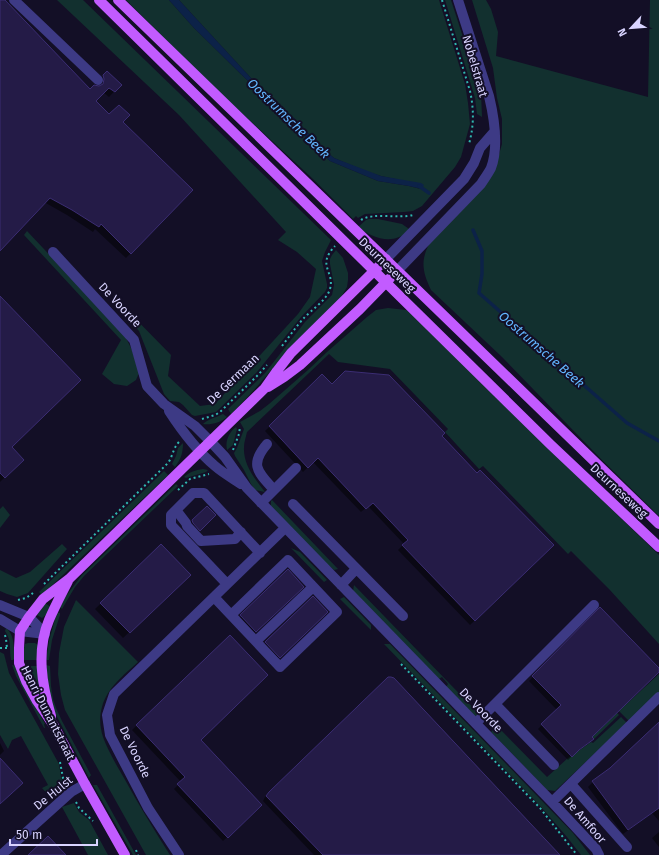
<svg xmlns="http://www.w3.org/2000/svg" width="659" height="855" viewBox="0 0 659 855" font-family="'Fira Sans',sans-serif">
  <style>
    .green { fill: #12302f }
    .water { fill: #0c2248 }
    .shadow { fill: #0007 }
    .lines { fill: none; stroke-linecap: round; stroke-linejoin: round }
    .stream { stroke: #0c2248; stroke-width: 3.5 }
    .building { fill: #241b47; stroke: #3b2d73 }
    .path { stroke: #2fb8b0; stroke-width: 2; stroke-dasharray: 2 3; stroke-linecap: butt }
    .minor { stroke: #3d3a85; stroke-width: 10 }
    .major { stroke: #c25bff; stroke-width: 10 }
    .labels { text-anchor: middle; stroke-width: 4; stroke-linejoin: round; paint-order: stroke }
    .street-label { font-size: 12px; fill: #d9d4ff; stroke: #130f26 }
    .water-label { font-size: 13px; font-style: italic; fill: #62b6ff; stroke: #130f26 }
  </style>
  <rect width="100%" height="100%" fill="#130f26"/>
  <path class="green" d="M57 0H83L331 240 325 252 322 261 327 284V288L325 292 301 317 257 372 216 412 211 413 195 416 192 415 183 405 179 402 170 401 164 394 139 331 118 308 122 305 171 355 168 376 200 406 215 404 298 314 310 297 316 269 297 252 278 240 286 232 179 115Z
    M126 0H169L194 28 246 79 299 130 315 147 330 161 378 181 409 186 421 189 395 179 381 176 368 172 334 158 321 147 295 119 263 91 179 0H439L465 84 468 103 470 124 461 157 455 167 422 206 413 211 404 212 365 214 358 218 356 216 353 219 313 179 217 90Z
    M445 0H451L481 93 482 117 477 114 475 98Z
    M472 0H486L491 9 498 32 496 56 648 97 650 0H659V516L601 459 502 357 431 290C423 273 420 262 429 244L496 165 502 144V119L497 98 493 68Z
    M369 219H378L402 224 409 229C406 232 403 236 399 237 386 243 369 236 358 227L366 220Z
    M27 231 124 334 132 350 139 373 136 380 127 386 114 384 102 374 121 340 24 235Z
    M336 250 343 258 348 273V280L347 287 340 299 294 344 254 390 231 414 228 409 265 373 305 322 332 295 334 285 330 264V259L332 255Z
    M388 308 406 310 413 313 481 383 659 555V644L609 589 571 551 568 554 483 466 479 469 445 432 448 429 390 369 338 362 329 354 247 432C246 437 244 442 244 447 243 465 255 479 265 492L255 490 251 484 244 470 235 456 234 453 237 448 244 429 240 422 260 411 269 404 308 370 327 352 367 317 376 310Z
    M223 414 227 417C220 423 211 425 203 424 208 419 217 417 223 414Z
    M236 427 237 429 233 445 227 450C225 441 229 432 236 427Z
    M183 443C183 453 181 459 175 467L172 464 176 456 178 448Z
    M203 469 208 470 206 472 186 478 184 477C190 472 195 470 203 469Z
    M164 471 168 475 42 595 39 592Z
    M176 484 178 486 84 576 75 587 62 609 60 607 66 596 82 575Z
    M272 500 338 569 334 570 327 564 271 506V501Z
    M3 506 10 515 0 528V509Z
    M62 544 67 549 28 593 17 597 7 594 0 591V570L16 578 30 572Z
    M291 548 300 552 327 580 324 582Z
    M354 585 481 716 478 719 446 687 448 684 442 677 439 679 353 591Z
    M344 597 371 625V630L340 599Z
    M76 600 138 662C124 675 107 688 102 707 99 717 100 728 103 737 108 751 117 766 124 778 139 805 154 830 170 855H146L65 710 61 695 58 674 59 653 64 627Z
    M45 603 51 607 46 615 42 618 37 615 36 612Z
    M57 612 60 613V615L52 640 49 660H46L49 641Z
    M6 628C15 635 14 649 14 659L13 660H11C9 648 12 641 5 631Z
    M28 643H35L38 645V660H24V648L25 644Z
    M384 644H390L573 833 590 855H581L567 837 541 807Z
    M0 652 4 654 9 673 59 764 61 777 64 786 57 794 49 796 42 788 48 785 21 736 12 740 8 749 0 735Z
    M12 665 15 666 22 682 45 724H44L45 728H44L16 676Z
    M46 665 50 666 51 686 53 699 56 708 62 721 91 775 89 778 54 711 49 694Z
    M25 666H38L44 702 32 687Z
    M659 674V692L629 721 619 711Z
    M617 713 619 715 594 739 592 737Z
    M621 717 627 723 555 791 547 790 491 732 497 726 547 777 568 758 591 742 593 743Z
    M93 785H97L136 855H133Z
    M74 803 79 812 89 820 108 855H88L62 807Z"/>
  <path class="water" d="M169 0H179L263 91 295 119 321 147 334 158 381 176 421 183 424 185 422 189 409 186 378 181 330 161 315 147 299 130 246 79 194 28Z"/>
  <path class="shadow" d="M0 0H3L90 90 99 87V84L98 82 107 72 120 85 109 97 103 92 94 101 109 116 122 122 192 190 126 258 95 229 93 232 67 215 44 202 0 249Z
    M0 297 11 447 23 459 0 482Z
    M322 375 332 385 441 436 477 474 552 545 470 625 398 550 404 544 368 506 361 512 313 462 303 472 265 431Z
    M207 507 215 515 199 531 191 522Z
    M161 546 189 575 123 638 95 609Z
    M288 571 303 586 251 636 237 620Z
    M313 597 326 612 275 661 261 647Z
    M600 608 659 669V671L590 737 592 739 588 744 574 754 568 760 538 729 557 710 529 681Z
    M230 636 199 740 261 805 223 841 174 789 181 782 132 730Z
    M659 723V821L652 813 623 834 588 787 593 782 611 769Z
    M0 743 4 751 0 755Z
    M270 792 558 855H314L263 801 265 797Z
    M659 832V847L652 838Z"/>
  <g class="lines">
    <path class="stream" d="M419 186 429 193
      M473 230 482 251V274L479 293 627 423 659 441"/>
  </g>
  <path class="building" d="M0 0H5L90 89 94 85 99 86 103 84 104 79 103 75 107 71 122 85 115 92 109 88 96 101 109 114 119 105 130 115 123 122 193 190 131 254 101 224 99 227 72 210 50 198 0 251Z
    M0 296 81 380 12 447 24 460 5 478 0 473Z
    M345 371 389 375 445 433 442 436 477 473 480 470 554 545 475 621 402 545 408 540 373 503 366 509 318 458 308 468 269 426 322 374 332 384Z
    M207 506 216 515 200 531 193 523 192 520Z
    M161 544 191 575 130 633 100 603Z
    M288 569 304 587 256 632 240 615Z
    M313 596 328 612 280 658 265 642Z
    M600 607 659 668V672L592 737 594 739 579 750 572 757 541 724 561 705 532 676Z
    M230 635 268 675 201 740 262 805 228 838 177 784 185 777 136 725Z
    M388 677H391L394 678 560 855H323L266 796 269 792Z
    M659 722V808L628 830 592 781 610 768Z
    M0 758 23 783 0 804Z
    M48 836 66 855H28Z"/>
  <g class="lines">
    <path class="path" d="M442 0 470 91C474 109 474 126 469 144
      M361 220C373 212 398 219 413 215
      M282 346C289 337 295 328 303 319 310 311 327 300 330 289 335 271 316 266 335 246
      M202 419 215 415 220 412 258 375 267 365
      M233 450 239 434 240 427
      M178 490 190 479 209 474
      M44 584 168 463C173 456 173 448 179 442
      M18 600 26 598 33 593
      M5 635 6 639 7 648
      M0 648H7
      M401 664 540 808 577 855
      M60 762 63 778 66 782
      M76 802 79 808 93 821
      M136 850 138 855"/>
    <path class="minor" d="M14 0 98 80
      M53 252 134 340 147 386 164 404 195 426 211 442 225 457 247 488 552 802 596 849 599 855
      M386 259 464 179 474 163 480 148 494 132
      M397 271 481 184C484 179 488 174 491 168 499 147 494 117 489 96L458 0
      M169 411C182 431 196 450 215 466 223 473 232 478 241 484
      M267 444C249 465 258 472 274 490
      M261 503 296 468
      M293 504 403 616
      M176 510 186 523 187 526 201 541 235 539 241 532
      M227 584 171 525V515L193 493H204L260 553
      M341 585 356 569
      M214 597 280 667 337 612 288 560 231 615
      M0 605 29 617 45 634
      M0 619 20 631 45 634
      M256 641 313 587
      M495 704 554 765
      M476 723 594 605
      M571 784 627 847
      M552 802 659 697
      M1 855 71 792 85 784
      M179 855 148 808 110 735 107 715 114 694 285 528"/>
    <path class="major" d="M99 0 551 445 659 547
      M118 0 659 524
      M268 387 284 377 300 365 360 309 397 271
      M51 716C42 685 36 651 49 620 55 606 62 593 68 581
      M125 855 85 784 54 726 37 701 26 681 19 663V648L20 631 29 617 43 599 69 579 265 388 277 371 291 353 374 271 386 259"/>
  </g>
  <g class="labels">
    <g class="street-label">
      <text transform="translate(475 66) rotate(74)" y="4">Nobelstraat</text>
      <text transform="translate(387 265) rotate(44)" y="4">Deurneseweg</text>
      <text transform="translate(120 305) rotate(47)" y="4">De Voorde</text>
      <text transform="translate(233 379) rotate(-44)" y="4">De Germaan</text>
      <text transform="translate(619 491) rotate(43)" y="4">Deurneseweg</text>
      <text transform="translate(481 710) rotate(46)" y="4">De Voorde</text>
      <text transform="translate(48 713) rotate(63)" y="4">Henri Dunantstraat</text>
      <text transform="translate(135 752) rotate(64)" y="4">De Voorde</text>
      <text transform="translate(53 793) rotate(-39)" y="4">De Hulst</text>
      <text transform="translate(585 820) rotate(49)" y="4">De Amfoor</text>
    </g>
    <g class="water-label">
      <text transform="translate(289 118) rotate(44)" y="5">Oostrumsche Beek</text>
      <text transform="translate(542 349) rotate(41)" y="5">Oostrumsche Beek</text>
    </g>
  </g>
  <g transform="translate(631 28) rotate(244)" stroke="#130f26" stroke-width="3" paint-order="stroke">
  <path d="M0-3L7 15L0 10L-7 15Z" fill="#d9d4ff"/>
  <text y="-6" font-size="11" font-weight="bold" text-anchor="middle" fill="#d9d4ff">N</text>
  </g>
  <path d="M10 839v6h87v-6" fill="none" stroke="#d9d4ff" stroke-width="2"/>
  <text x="16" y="839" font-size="12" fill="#d9d4ff" stroke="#130f26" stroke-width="3" paint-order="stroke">50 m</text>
</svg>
